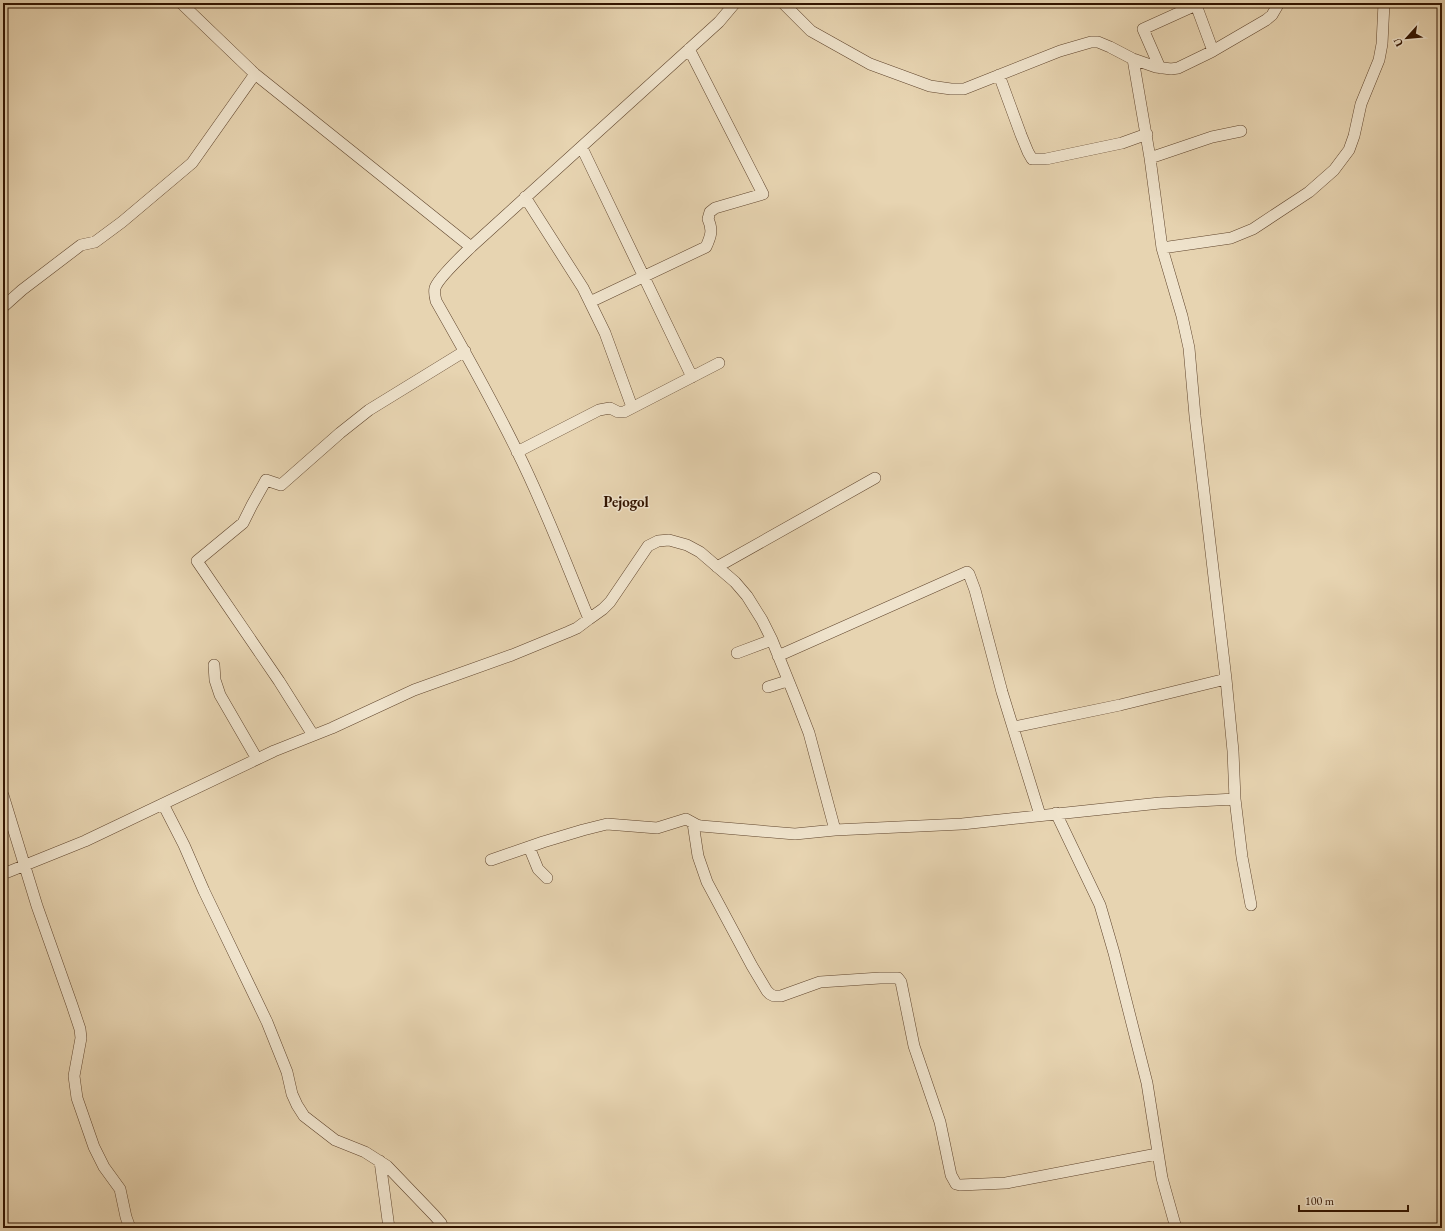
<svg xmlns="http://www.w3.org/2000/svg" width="1445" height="1231" viewBox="0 0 1445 1231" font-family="'EB Garamond',serif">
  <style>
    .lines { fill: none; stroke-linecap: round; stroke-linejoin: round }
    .minor-casing { stroke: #5f442c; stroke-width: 12 }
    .minor { stroke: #efe3cc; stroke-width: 11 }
    .labels { text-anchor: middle; stroke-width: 3; stroke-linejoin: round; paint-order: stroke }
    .quarter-label { font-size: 15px; font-weight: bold; fill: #321400; stroke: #efe3cc }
  </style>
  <rect width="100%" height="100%" fill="#e7d4b1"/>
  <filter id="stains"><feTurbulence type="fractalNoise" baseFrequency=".005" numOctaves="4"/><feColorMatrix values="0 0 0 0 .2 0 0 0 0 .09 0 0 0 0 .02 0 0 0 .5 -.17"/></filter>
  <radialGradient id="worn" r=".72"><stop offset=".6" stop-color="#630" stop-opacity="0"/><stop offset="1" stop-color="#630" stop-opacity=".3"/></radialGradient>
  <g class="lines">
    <defs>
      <path id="minor" d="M181 3 255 74 471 247
        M783 3 811 31 870 64 930 86 951 89H964L1060 51 1091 42H1098L1110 47 1133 59 1156 67 1171 69 1178 68 1211 52 1266 20 1272 15 1279 3
        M1133 59 1150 158 1162 248 1182 316 1189 348 1195 416 1226 679 1233 751 1235 799 1242 857 1251 905
        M1160 68 1143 29 1196 5 1213 51
        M999 75 1021 135 1028 152 1032 159H1046L1122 143 1147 134
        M582 148 692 377
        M1150 158 1212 137 1241 131
        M525 197 583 288 605 333 632 407
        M1162 248 1231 238 1253 229 1309 192 1334 170 1349 150 1354 136 1361 104 1379 60 1382 44 1384 3
        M590 302 706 247C711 236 713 230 708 219L710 212 715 208 763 194 689 49
        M3 307 22 290 81 245 95 242 122 222 192 163 255 74
        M517 452 599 410 610 408 618 412H624L719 363
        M717 567 875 478
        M589 619 603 609 610 602 648 546 658 541 669 540 687 545 700 552 735 582 747 596 762 620 772 640 797 702 809 733 835 830
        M737 653 772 640
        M778 656 967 572 969 574 975 590 1002 692 1040 815
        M214 665 215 680 220 695 257 759
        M768 687 787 681
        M1014 727 1120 705 1226 679
        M313 735 279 681 197 561 243 523 252 505 266 480 281 485 340 433 369 410 465 351
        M3 795 37 906 72 1005 80 1029 81 1038 74 1076 77 1098 94 1147 104 1167 120 1189 126 1217 130 1228
        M163 804 184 845 204 891 267 1022 287 1072 292 1094 297 1105 304 1116 335 1140 365 1152 387 1166 434 1215 441 1223 443 1228
        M1056 813 1100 905 1114 953 1147 1083 1162 1178 1176 1228
        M693 823 698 856 707 882 752 966 767 991 770 994 774 996H781L820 982 880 978H898L901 982 914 1046 940 1122 951 1175 956 1184 960 1185 1006 1183 1157 1154
        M529 847 538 869 547 878
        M491 860 543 842 583 830 607 824 657 828 686 819 697 825 701 826 795 834 835 830 962 824 1160 803 1235 799
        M3 874 85 841 274 751 332 728 414 690 512 655 568 632 577 628 589 619C566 563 544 505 517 451 492 400 464 350 436 301 435 297 434 292 435 288 438 278 463 255 471 247L719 22 735 3
        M380 1161 389 1228"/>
    </defs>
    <use href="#minor" class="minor-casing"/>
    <use href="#minor" class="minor"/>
  </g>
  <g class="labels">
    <g class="quarter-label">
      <text x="626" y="507">Pejogol</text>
    </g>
  </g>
  <rect width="1445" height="1231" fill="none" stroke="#e7d4b1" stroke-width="16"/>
  <rect x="4" y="4" width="1437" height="1223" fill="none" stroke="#321400" stroke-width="2"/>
  <rect x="8" y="8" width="1429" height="1215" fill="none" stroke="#321400"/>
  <g transform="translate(1407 38) rotate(243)" stroke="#efe3cc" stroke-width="3" paint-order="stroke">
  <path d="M0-3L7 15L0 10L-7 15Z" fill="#321400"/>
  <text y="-6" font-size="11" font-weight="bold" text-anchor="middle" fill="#321400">U</text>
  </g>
  <path d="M1299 1205v6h109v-6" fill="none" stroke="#321400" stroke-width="2"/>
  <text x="1305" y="1205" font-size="12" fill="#321400" stroke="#efe3cc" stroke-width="3" paint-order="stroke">100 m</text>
  <rect width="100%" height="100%" filter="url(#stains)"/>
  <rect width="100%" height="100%" fill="url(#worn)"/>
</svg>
